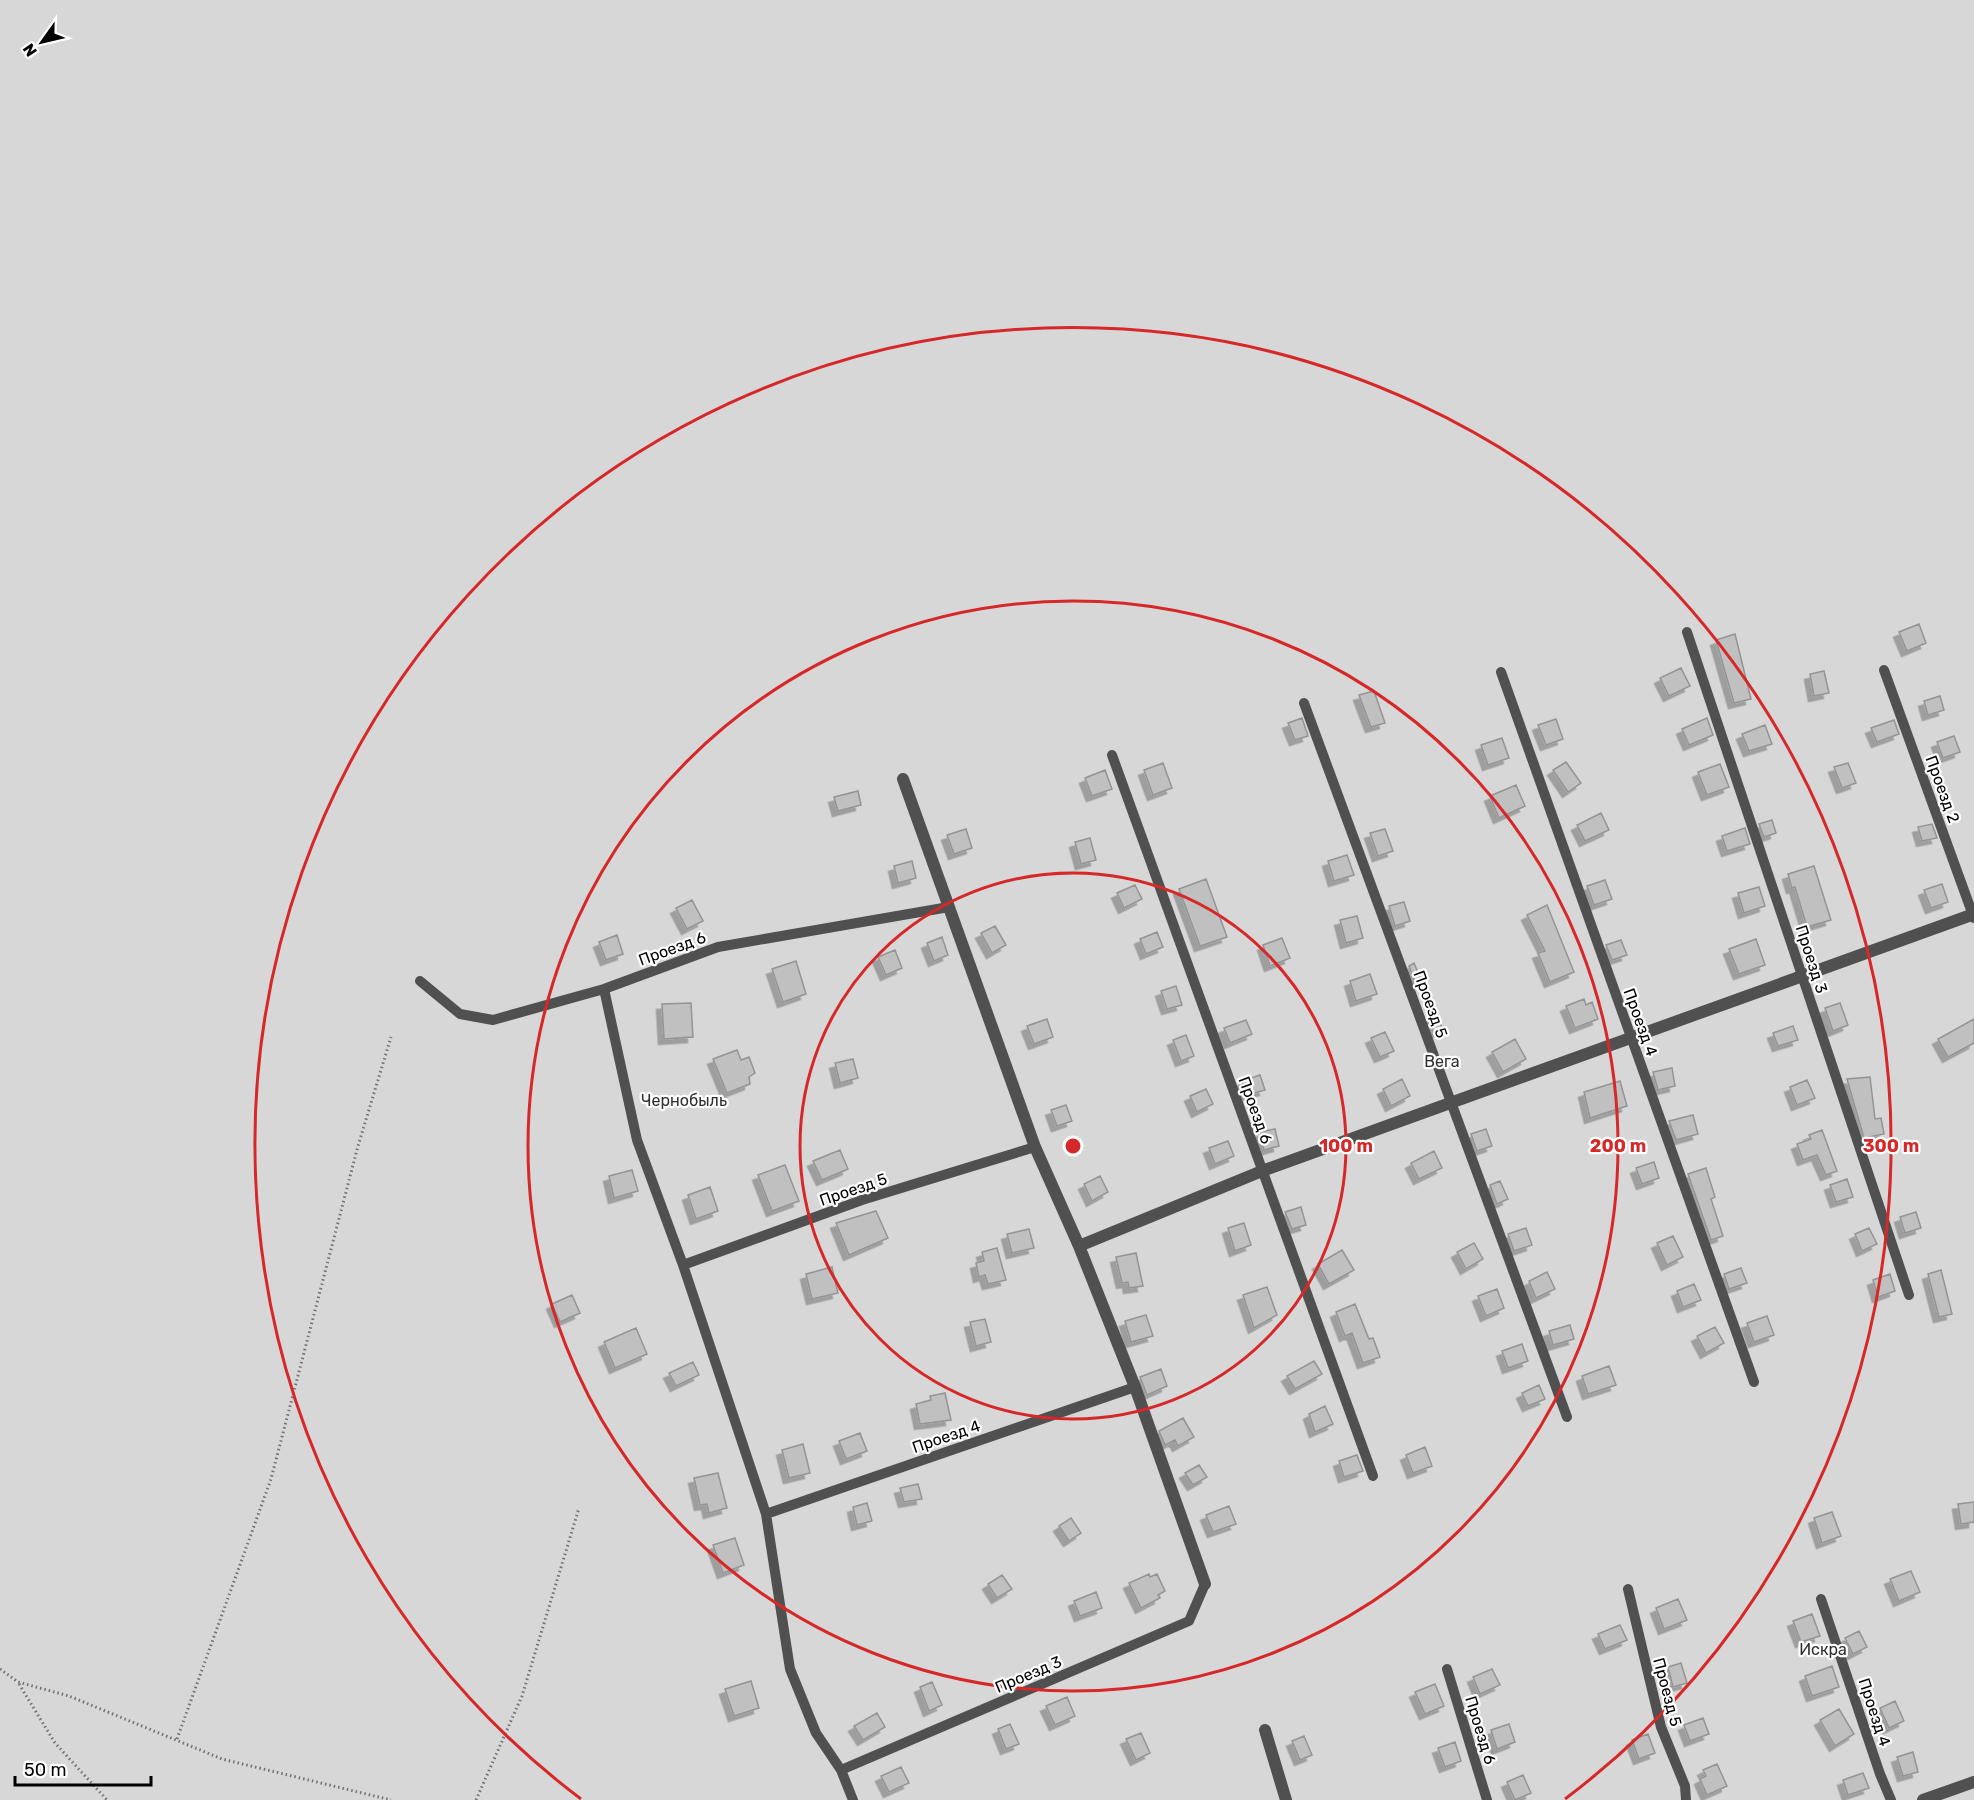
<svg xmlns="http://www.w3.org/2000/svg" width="1974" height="1800" viewBox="0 0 1974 1800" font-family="Rubik,sans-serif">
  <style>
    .green { fill: #d7d7d7 }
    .building { fill: #c0c0c0; stroke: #949494; stroke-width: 1.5; filter: url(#shadow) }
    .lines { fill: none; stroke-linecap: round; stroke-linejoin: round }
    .path { stroke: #727272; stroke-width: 3; stroke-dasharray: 1.5 3; stroke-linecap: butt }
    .service { stroke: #505050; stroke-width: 10 }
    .minor { stroke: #505050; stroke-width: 12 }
    .ring { fill: none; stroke: #d62828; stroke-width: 3 }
    .labels { text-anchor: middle; stroke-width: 4.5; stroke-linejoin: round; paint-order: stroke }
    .street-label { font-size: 16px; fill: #000; stroke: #fff }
    .park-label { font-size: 16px; fill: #2e2e2e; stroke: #fff }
    .centre { fill: #d62828; stroke: #fff; stroke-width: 3 }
    .ring-label { font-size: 18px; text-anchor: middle; font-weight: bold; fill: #d62828; stroke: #fff; stroke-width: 4.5; stroke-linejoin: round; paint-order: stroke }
  </style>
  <defs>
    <filter id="shadow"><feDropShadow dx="-5.5" dy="5.5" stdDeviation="0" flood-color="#0004"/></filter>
  </defs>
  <rect width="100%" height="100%" fill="#fff"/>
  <path class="green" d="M0 0H1974V1800H0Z"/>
  <path class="building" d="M1919 624 1926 643 1907 651 1899 632Z
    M1735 634 1751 699 1734 703 1716 640Z
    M1681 668 1690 686 1669 696 1660 678Z
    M1824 671 1829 693 1814 696 1810 674Z
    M1374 691 1385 723 1371 727 1359 695Z
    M1940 696 1944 710 1928 715 1924 701Z
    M1302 718 1308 736 1295 740 1288 723Z
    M1707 718 1713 735 1689 745 1682 729Z
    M1556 719 1563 739 1546 745 1538 725Z
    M1894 720 1899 734 1877 742 1871 728Z
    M1765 725 1772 744 1749 751 1742 734Z
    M1954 736 1960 752 1943 758 1937 742Z
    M1502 738 1509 758 1488 765 1481 745Z
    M1566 762 1581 783 1568 792 1553 770Z
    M1163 763 1172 788 1153 795 1144 770Z
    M1848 763 1856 783 1842 788 1834 767Z
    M1720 764 1729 787 1707 795 1698 772Z
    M1105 770 1112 789 1092 796 1085 778Z
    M1516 785 1525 806 1499 818 1490 796Z
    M858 791 861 805 838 811 834 797Z
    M1601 813 1609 830 1585 841 1577 825Z
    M1772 820 1776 833 1764 837 1759 824Z
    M1932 824 1937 838 1922 841 1918 827Z
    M1745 828 1750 844 1727 851 1722 836Z
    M966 829 972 848 954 854 947 835Z
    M1385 829 1393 851 1378 856 1370 833Z
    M1090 838 1096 860 1081 864 1075 842Z
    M1347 855 1354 875 1334 881 1328 861Z
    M912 861 916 878 898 883 894 866Z
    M1814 866 1831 920 1807 927 1795 887 1792 888 1788 874Z
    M1206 879 1227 937 1200 946 1179 889Z
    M1605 880 1612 899 1594 905 1587 886Z
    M1942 884 1948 902 1931 908 1924 890Z
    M1135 885 1142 899 1124 908 1117 893Z
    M1759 887 1765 906 1744 913 1738 893Z
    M692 900 703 921 687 929 676 908Z
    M1404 902 1410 921 1395 926 1389 906Z
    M1547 905 1574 972 1550 982 1538 953 1545 951 1527 915Z
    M1357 916 1363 938 1346 943 1340 920Z
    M995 926 1006 945 992 953 981 933Z
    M1157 932 1163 947 1146 954 1140 939Z
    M617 935 623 954 606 960 599 942Z
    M942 937 948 955 934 961 927 943Z
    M1282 938 1290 958 1270 966 1263 945Z
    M1756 939 1765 965 1739 974 1729 949Z
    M1621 940 1627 955 1612 960 1606 945Z
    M895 950 902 968 886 975 878 957Z
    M796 961 806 994 783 1002 772 969Z
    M1414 963 1422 982 1416 984 1409 966Z
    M1370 974 1377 994 1356 1001 1350 981Z
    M1176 986 1182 1005 1167 1009 1161 991Z
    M1584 999 1586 1005 1592 1002 1598 1019 1575 1028 1566 1006Z
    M691 1003 693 1037 664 1039 662 1004Z
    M1840 1003 1848 1025 1833 1031 1825 1008Z
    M1436 1014 1443 1030 1434 1033 1428 1017Z
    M1047 1019 1053 1037 1034 1044 1027 1026Z
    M1974 1019V1043L1948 1057 1938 1039Z
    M1246 1020 1252 1034 1230 1043 1224 1028Z
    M1793 1026 1798 1040 1778 1046 1773 1033Z
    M1385 1032 1394 1051 1380 1057 1371 1038Z
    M1186 1035 1194 1056 1181 1061 1173 1040Z
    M1515 1039 1526 1059 1503 1072 1492 1052Z
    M737 1050 741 1060 749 1057 755 1073 749 1077 750 1084 727 1093 713 1059Z
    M853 1059 858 1078 840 1083 835 1063Z
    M1672 1068 1675 1086 1658 1090 1653 1072Z
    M1260 1075 1265 1090 1247 1095 1242 1081Z
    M1870 1077 1875 1119 1881 1118 1884 1134 1864 1138 1847 1079Z
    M1402 1079 1410 1096 1391 1106 1383 1089Z
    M1807 1080 1815 1098 1797 1105 1790 1087Z
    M1620 1081 1627 1106 1590 1118 1584 1092Z
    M1206 1089 1213 1104 1197 1112 1190 1096Z
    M1066 1105 1072 1121 1057 1126 1051 1110Z
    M1693 1115 1698 1134 1676 1140 1669 1121Z
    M1275 1129 1279 1146 1264 1150 1260 1132Z
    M1486 1129 1492 1146 1477 1151 1471 1134Z
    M1822 1130 1837 1171 1826 1175 1817 1155 1803 1160 1797 1144 1811 1139 1809 1135Z
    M1228 1141 1234 1156 1215 1164 1209 1148Z
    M840 1150 848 1169 822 1180 813 1161Z
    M1434 1151 1442 1168 1419 1179 1411 1163Z
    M1654 1162 1659 1178 1642 1184 1636 1168Z
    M785 1165 799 1201 772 1211 758 1175Z
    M1706 1168 1715 1197 1711 1199 1723 1236 1711 1240 1688 1174Z
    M632 1170 638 1191 614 1198 609 1176Z
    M1100 1176 1108 1192 1092 1201 1084 1184Z
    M1847 1179 1853 1197 1836 1202 1830 1185Z
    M1500 1181 1508 1199 1497 1204 1490 1185Z
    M710 1187 718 1211 696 1219 688 1195Z
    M1301 1207 1306 1225 1292 1229 1285 1212Z
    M876 1211 888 1238 849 1255 836 1223Z
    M1916 1212 1921 1228 1905 1233 1900 1217Z
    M1244 1223 1251 1245 1235 1251 1228 1228Z
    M1526 1228 1532 1245 1514 1251 1508 1234Z
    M1869 1228 1877 1244 1862 1251 1855 1234Z
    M1029 1229 1034 1248 1012 1253 1007 1234Z
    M1673 1236 1683 1257 1667 1265 1657 1243Z
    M1474 1243 1483 1259 1466 1269 1457 1252Z
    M997 1248 1006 1280 988 1284 985 1275 979 1277 976 1263 984 1261 982 1252Z
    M1342 1250 1354 1270 1329 1284 1318 1264Z
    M1136 1253 1143 1286 1129 1288 1128 1282 1122 1283 1116 1257Z
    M832 1267 838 1293 812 1299 806 1274Z
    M1741 1268 1747 1283 1729 1289 1724 1274Z
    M1941 1270 1952 1314 1939 1317 1928 1274Z
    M1547 1272 1555 1289 1536 1298 1529 1281Z
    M1890 1274 1895 1291 1878 1297 1873 1280Z
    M1694 1284 1701 1300 1683 1307 1677 1291Z
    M1267 1287 1277 1315 1254 1328 1243 1295Z
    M1497 1289 1504 1308 1486 1316 1478 1296Z
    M572 1295 580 1313 560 1322 552 1304Z
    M1355 1304 1369 1339 1373 1338 1380 1357 1363 1363 1352 1333 1345 1336 1336 1312Z
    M1146 1315 1153 1336 1131 1342 1125 1321Z
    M1767 1316 1774 1335 1754 1342 1747 1323Z
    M985 1319 991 1342 976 1346 970 1322Z
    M1570 1325 1574 1339 1553 1345 1549 1331Z
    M1715 1327 1724 1343 1706 1353 1697 1336Z
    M636 1328 647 1354 615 1368 604 1342Z
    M1522 1344 1528 1361 1508 1368 1502 1351Z
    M1314 1361 1322 1374 1295 1389 1287 1376Z
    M693 1362 699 1375 676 1386 669 1373Z
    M1609 1366 1616 1385 1588 1394 1582 1376Z
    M1161 1369 1167 1386 1147 1395 1140 1377Z
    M1539 1385 1545 1399 1528 1406 1522 1393Z
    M945 1393 951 1420 920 1424 916 1404 931 1400 930 1396Z
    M1325 1406 1333 1424 1315 1432 1309 1414Z
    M1183 1418 1194 1437 1178 1446 1175 1440 1165 1445 1159 1431Z
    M860 1433 867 1451 846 1459 839 1441Z
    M803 1444 810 1473 789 1478 782 1450Z
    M1425 1447 1432 1466 1413 1473 1406 1455Z
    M1357 1455 1363 1471 1344 1477 1339 1461Z
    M1199 1465 1207 1477 1193 1485 1185 1473Z
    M718 1473 727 1508 709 1513 707 1504 700 1505 694 1478Z
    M918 1484 922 1499 904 1502 900 1488Z
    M1974 1502V1522L1961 1524 1958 1504Z
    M867 1503 872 1521 857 1525 853 1507Z
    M1229 1506 1236 1524 1213 1532 1206 1515Z
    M1832 1512 1841 1536 1822 1543 1814 1518Z
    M1071 1518 1081 1533 1069 1541 1059 1526Z
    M735 1538 744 1565 723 1573 713 1545Z
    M1911 1571 1920 1592 1899 1601 1890 1579Z
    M1149 1574 1150 1577 1157 1574 1165 1591 1158 1595 1160 1598 1141 1608 1129 1583Z
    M1002 1575 1012 1589 997 1598 988 1584Z
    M1096 1592 1102 1608 1080 1616 1074 1601Z
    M1678 1599 1687 1620 1664 1629 1656 1608Z
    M1812 1614 1820 1636 1801 1642 1793 1621Z
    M1620 1625 1627 1640 1605 1649 1598 1634Z
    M1859 1631 1867 1647 1853 1654 1845 1638Z
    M1681 1663 1687 1683 1673 1687 1668 1667Z
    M1832 1666 1839 1687 1812 1696 1805 1676Z
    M1492 1669 1500 1685 1480 1694 1473 1677Z
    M751 1681 759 1708 734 1716 725 1689Z
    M932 1682 942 1705 929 1711 920 1687Z
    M1435 1684 1444 1706 1425 1714 1415 1692Z
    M1067 1697 1075 1716 1055 1725 1046 1706Z
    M1895 1701 1904 1721 1889 1728 1880 1708Z
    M1839 1709 1854 1734 1835 1746 1820 1720Z
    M877 1713 885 1727 863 1740 854 1726Z
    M1703 1718 1709 1734 1690 1741 1684 1725Z
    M1010 1724 1019 1744 1006 1749 998 1729Z
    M1509 1724 1515 1742 1497 1749 1491 1730Z
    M1141 1733 1150 1753 1136 1760 1126 1739Z
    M1648 1734 1655 1753 1639 1759 1632 1740Z
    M1304 1736 1312 1755 1300 1760 1292 1741Z
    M1455 1742 1461 1761 1445 1767 1438 1748Z
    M1913 1752 1918 1772 1903 1776 1897 1757Z
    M1717 1764 1727 1786 1707 1795 1700 1779 1706 1776 1703 1770Z
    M901 1767 909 1783 889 1792 881 1776Z
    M1863 1773 1869 1788 1848 1795 1843 1780Z
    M1523 1775 1531 1793 1515 1800 1507 1782Z"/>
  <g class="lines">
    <path class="path" d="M0 1669 18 1682 69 1696 222 1759 391 1800
      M19 1684 55 1743 107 1800
      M177 1739 271 1479 358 1146 391 1037
      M476 1800 522 1696 579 1508"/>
    <path class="service" d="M1687 632 1909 1295
      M1884 670 1974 918
      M1501 672 1754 1382
      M1304 703 1567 1417
      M1112 755 1373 1476
      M420 981 460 1014 493 1020 604 989 718 947 949 907
      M604 989 637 1140 683 1265 766 1514 790 1669 816 1733 841 1770 853 1800
      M683 1265 862 1200 1035 1147
      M766 1514 1135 1387
      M1628 1589 1661 1727 1685 1786 1686 1800
      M1821 1599 1880 1774 1891 1800
      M1447 1669 1487 1800
      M841 1770 1189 1621 1205 1584"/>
    <path class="minor" d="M903 779 1035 1147 1079 1246 1135 1387 1205 1584
      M1079 1246 1262 1171 1974 914
      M1265 1730 1286 1800
      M1923 1800 1974 1782"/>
  </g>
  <g class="ring">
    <circle cx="1073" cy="1146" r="273"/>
    <circle cx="1073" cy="1146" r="545"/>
    <path d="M581 1799A818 818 0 1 1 1565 1799"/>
  </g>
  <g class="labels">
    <g class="street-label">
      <text transform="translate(1943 789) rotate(70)" y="6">Проезд 2</text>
      <text transform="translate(672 948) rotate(-20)" y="6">Проезд 6</text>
      <text transform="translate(1812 959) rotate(72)" y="6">Проезд 3</text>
      <text transform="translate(1431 1004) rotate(70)" y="6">Проезд 5</text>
      <text transform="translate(1641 1022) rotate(70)" y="6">Проезд 4</text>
      <text transform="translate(1256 1110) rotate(70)" y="6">Проезд 6</text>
      <text transform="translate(853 1189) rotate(-19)" y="6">Проезд 5</text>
      <text transform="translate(946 1436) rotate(-19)" y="6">Проезд 4</text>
      <text transform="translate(1028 1674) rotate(-23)" y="6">Проезд 3</text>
      <text transform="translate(1668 1692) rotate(75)" y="6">Проезд 5</text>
      <text transform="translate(1875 1712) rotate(72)" y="6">Проезд 4</text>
      <text transform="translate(1481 1730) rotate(73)" y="6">Проезд 6</text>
    </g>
    <g class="park-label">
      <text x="1442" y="1067">Вега</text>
      <text x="684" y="1106">Чернобыль</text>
      <text x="1823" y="1655">Искра</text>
    </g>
  </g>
  <circle cx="1073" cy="1146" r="9" class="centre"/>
  <g class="ring-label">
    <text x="1346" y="1152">100 m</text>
    <text x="1618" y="1152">200 m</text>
    <text x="1891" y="1152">300 m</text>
  </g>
  <g transform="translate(42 42) rotate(236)" stroke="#ffffff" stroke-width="4.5" paint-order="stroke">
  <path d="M0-4.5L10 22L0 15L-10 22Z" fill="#000000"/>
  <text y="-9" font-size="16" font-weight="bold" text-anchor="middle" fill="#000000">N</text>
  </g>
  <path d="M15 1776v9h136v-9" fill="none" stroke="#000000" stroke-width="3"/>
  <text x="24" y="1776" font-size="18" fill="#000000" stroke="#ffffff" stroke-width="4.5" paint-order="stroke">50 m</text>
</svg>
